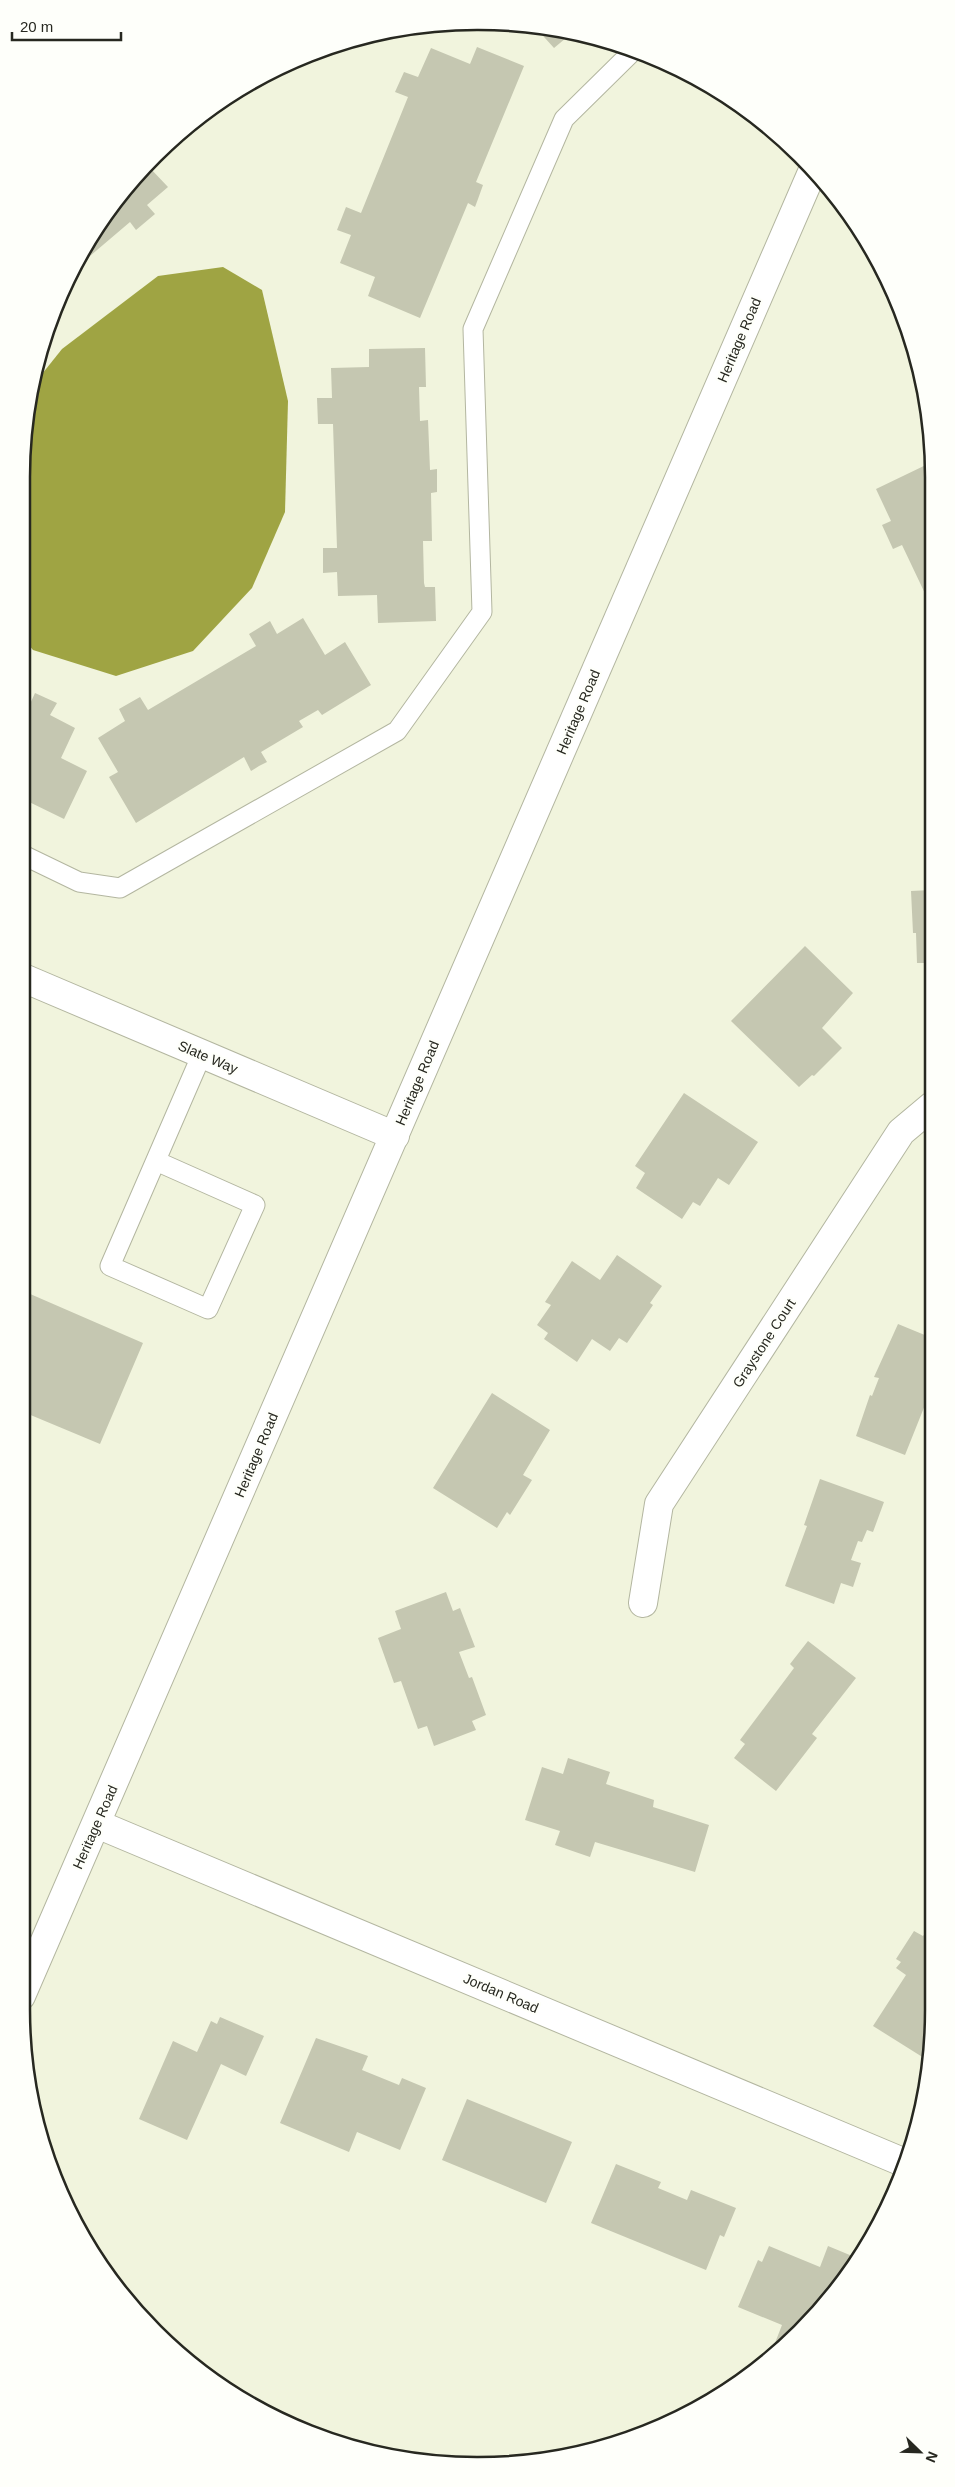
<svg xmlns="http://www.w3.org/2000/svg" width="955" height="2487" viewBox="0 0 955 2487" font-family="Arial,sans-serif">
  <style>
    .water { fill: #9fa443 }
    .building { fill: #c5c7b1 }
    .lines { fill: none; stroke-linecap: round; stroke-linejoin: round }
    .lane-casing { stroke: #b3b6a0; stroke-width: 21 }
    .street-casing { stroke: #b3b6a0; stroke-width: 30 }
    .secondary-casing { stroke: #b3b6a0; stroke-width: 30 }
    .lane { stroke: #fff; stroke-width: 19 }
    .street { stroke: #fff; stroke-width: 28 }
    .secondary { stroke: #fff; stroke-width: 28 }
    .labels { text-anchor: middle; stroke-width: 4.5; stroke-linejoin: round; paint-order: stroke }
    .street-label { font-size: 14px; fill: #272820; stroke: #fefffa }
    .rim { fill: none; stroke: #272820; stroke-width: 2.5 }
  </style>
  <rect width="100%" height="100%" fill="#f1f4dd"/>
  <path class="water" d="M223 267 262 290 288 401 285 512 252 588 193 651 116 676 33 650 21 636V478L34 384 62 349 158 276Z"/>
  <path class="building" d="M535 27 555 30 572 33 554 48Z
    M477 47 524 66 476 182 483 185 478 199 475 207 468 203 420 318 368 296 375 277 340 263 351 235 337 230 346 207 361 213 408 97 395 92 404 72 418 77 431 48 470 64Z
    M161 151 164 155 149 167 168 187 147 205 155 214 136 230 130 222 70 273 116 200Z
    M425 348 426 387H419L420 421 428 420 430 470 437 469V492L431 493 432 541H423L424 583 425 587H435L436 621 378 623 377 595 338 596 337 572 323 573V548H337L333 424H318L317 398H332L331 368 369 367V349Z
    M930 463V604L902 545 893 549 882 525 891 521 876 489Z
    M303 618 325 655 345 642 371 685 322 715 318 710 299 721 303 727 261 752 267 762 259 766 251 771 244 757 136 823 109 777 118 772 98 738 125 721 119 709 140 697 148 710 256 646 249 634 270 621 277 634Z
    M35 693 57 703 50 715 75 728 61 758 87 771 64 819 21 798V700L30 704Z
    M931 890V963H917L916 933H913L911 891Z
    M805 946 853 993 822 1028 842 1048 814 1076 812 1075 799 1087 731 1021Z
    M684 1093 758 1142 729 1185 718 1178 700 1206 693 1202 682 1219 636 1188 645 1173 635 1166Z
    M617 1255 662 1286 650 1303 653 1305 627 1343 619 1338 610 1351 592 1339 577 1362 544 1339 548 1333 537 1325 551 1305 545 1302 572 1261 600 1280Z
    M21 1290 143 1343 100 1444 21 1411Z
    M898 1324 932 1338V1396L929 1395 905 1455 856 1436 870 1395 872 1396 879 1378 874 1377Z
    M492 1393 550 1430 523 1475 532 1480 510 1515 507 1512 497 1528 433 1488Z
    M820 1479 884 1502 873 1532 867 1530 862 1542 858 1541 851 1560 861 1563 853 1587 841 1583 834 1604 785 1586 807 1526 804 1525Z
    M446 1592 453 1611 460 1608 475 1647 459 1652 469 1678 472 1677 486 1715 472 1721 476 1730 434 1746 427 1726 418 1729 401 1681 394 1683 378 1638 401 1629 395 1611Z
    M808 1641 856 1678 812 1734 817 1738 776 1791 734 1758 745 1744 740 1740 794 1668 790 1664Z
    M568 1758 610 1772 606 1784 654 1800 653 1807 709 1825 695 1872 595 1842 590 1857 555 1845 560 1831 525 1820 542 1767 563 1774Z
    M930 1927 934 1929V2010L928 2052 924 2058 873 2026 906 1975 896 1968 901 1962 896 1959 914 1931 923 1936Z
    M220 2017 264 2036 246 2076 221 2064 187 2140 139 2119 173 2041 197 2052 211 2021 217 2024Z
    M316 2038 368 2056 362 2070 399 2085 402 2078 426 2088 400 2150 357 2132 349 2152 280 2123Z
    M467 2099 572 2142 546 2203 442 2160Z
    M616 2164 661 2182 658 2188 687 2200 691 2190 736 2208 724 2237 720 2235 706 2270 591 2223Z
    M769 2246 820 2267 828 2246 857 2258 840 2287 778 2344 775 2343 782 2325 738 2307 758 2260 762 2262Z"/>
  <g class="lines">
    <defs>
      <path id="lane" d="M21 854 79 882 120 888 397 731 482 612 473 329 564 119 631 53
        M156 1161 255 1205 208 1309 110 1266 202 1054"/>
      <path id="street" d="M21 977 395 1136
        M643 1603 659 1504 901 1132 932 1106
        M97 1824 905 2163"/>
      <path id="secondary" d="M21 1996 813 170"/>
    </defs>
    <use href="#lane" class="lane-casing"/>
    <use href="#street" class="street-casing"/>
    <use href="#secondary" class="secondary-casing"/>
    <use href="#lane" class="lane"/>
    <use href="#street" class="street"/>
    <use href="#secondary" class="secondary"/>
  </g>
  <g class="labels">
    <g class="street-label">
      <text transform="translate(739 340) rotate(-67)" y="5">Heritage Road</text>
      <text transform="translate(578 712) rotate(-67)" y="5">Heritage Road</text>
      <text transform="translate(208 1057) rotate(23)" y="5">Slate Way</text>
      <text transform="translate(417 1083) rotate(-67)" y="5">Heritage Road</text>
      <text transform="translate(764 1343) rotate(-57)" y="5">Graystone Court</text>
      <text transform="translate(256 1455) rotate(-67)" y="5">Heritage Road</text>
      <text transform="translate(95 1827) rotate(-66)" y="5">Heritage Road</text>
      <text transform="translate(501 1993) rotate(23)" y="5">Jordan Road</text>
    </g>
  </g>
  <path d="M0 0H955V2487H0ZM477 30H478A447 447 0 0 1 925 477V2010A447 447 0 0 1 478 2457H477A447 447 0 0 1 30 2010V477A447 447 0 0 1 477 30Z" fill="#fefffa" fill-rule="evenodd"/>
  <path class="rim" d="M477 30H478A447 447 0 0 1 925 477V2010A447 447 0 0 1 478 2457H477A447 447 0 0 1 30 2010V477A447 447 0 0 1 477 30Z"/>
  <g transform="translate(920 2452) rotate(113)" stroke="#fefffa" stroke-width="4" paint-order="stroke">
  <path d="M0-4L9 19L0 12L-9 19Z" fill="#272820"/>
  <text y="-8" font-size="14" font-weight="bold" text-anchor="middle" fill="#272820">N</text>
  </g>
  <path d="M12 32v8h109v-8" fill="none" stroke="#272820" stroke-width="2.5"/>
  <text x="20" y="32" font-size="15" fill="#272820" stroke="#fefffa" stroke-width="4" paint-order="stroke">20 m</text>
</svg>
